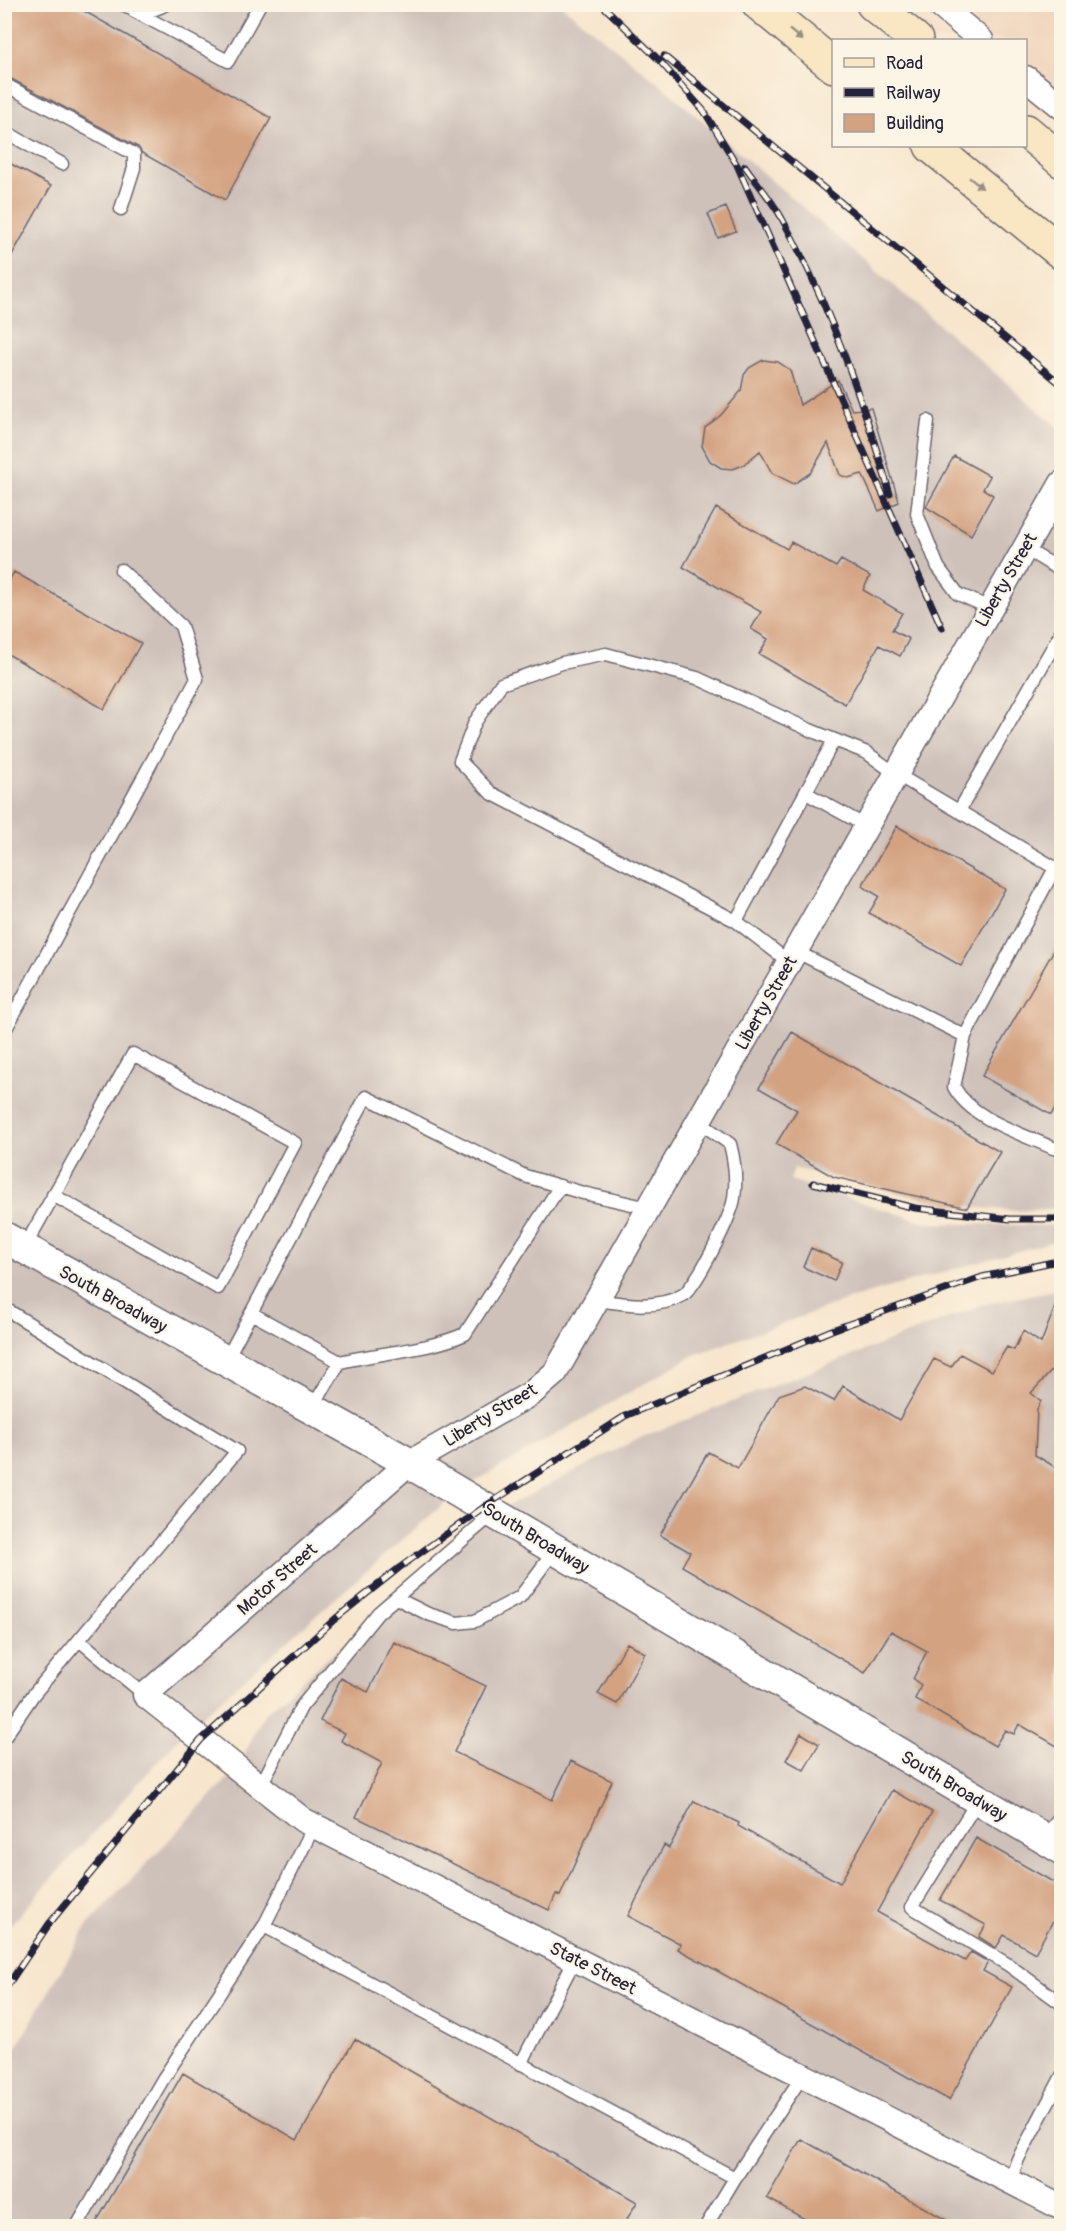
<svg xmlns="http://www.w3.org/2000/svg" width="1066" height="2231" viewBox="0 0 1066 2231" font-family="Pangolin,sans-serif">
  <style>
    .built { fill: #f1d5bd }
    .industrial { fill: #cec1ba }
    .building { fill: #d3a281 }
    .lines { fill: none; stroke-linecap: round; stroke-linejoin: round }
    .service-casing { stroke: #6d666e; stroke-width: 15 }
    .minor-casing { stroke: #6d666e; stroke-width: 27 }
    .tertiary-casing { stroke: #6d666e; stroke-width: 33 }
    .secondary-casing { stroke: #6d666e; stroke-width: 36 }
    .service { stroke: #fff; stroke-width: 12 }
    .minor { stroke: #fff; stroke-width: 24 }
    .tertiary { stroke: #fff; stroke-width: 30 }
    .secondary { stroke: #f9e7c3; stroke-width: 33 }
    .rail-casing { stroke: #22223b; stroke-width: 7 }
    .rail { stroke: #fcf5e5; stroke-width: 4.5; stroke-dasharray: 14; stroke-linecap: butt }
    .oneway { fill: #988e86 }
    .labels { text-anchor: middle; stroke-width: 4.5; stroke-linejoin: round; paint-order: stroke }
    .street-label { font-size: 18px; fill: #22223b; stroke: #fcf5e5 }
  </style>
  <rect width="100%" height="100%" fill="#fcf5e5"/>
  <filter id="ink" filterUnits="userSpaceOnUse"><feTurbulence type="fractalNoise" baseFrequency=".0167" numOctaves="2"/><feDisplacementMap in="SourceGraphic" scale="12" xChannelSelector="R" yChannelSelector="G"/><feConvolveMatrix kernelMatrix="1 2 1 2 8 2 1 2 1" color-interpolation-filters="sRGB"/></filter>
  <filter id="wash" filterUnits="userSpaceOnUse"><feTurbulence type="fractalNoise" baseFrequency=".008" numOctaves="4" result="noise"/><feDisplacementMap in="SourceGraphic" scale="24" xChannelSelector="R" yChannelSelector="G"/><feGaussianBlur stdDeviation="1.35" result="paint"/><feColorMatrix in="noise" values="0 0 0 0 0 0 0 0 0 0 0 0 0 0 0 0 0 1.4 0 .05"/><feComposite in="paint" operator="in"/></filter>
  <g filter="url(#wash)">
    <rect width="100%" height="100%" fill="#f7e5cc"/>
    <path class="built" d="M873 5H1061V161L1026 131V40H916Z"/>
    <path class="industrial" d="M5 5H561L663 87 1061 430V1208L1017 1211 951 1205 794 1168 790 1180 927 1223 1061 1226V1239L856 1297 694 1355 457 1492 187 1729 10 1925 5 1934Z
      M1061 1289V2226H5V2067L87 1926 237 1769 264 1714 494 1513 639 1438 985 1304Z"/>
    <g id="blocks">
      <path class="building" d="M4 4H72L271 118 225 200 142 153 138 147 4 75Z
        M4 160 51 186 4 269Z
        M726 207 736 231 718 238 708 214Z
        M763 360 778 362 790 370 800 405 838 380 852 410 871 408 899 502 879 511 862 474 848 478 840 475 828 443 811 472 794 484 772 473 760 451 743 465 733 469 721 468 710 461 702 446 705 428 721 415 741 391 744 375 749 368Z
        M954 456 990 476 983 489 993 495 971 535 926 507Z
        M716 508 787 549 791 542 836 567 841 560 870 576 863 590 902 613 892 630 909 639 900 656 879 645 845 704 759 654 768 639 751 629 761 612 683 567Z
        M14 572 141 643 104 709 4 652V589Z
        M897 826 1005 889 961 966 869 913 879 896 862 886Z
        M1062 936V1096L1051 1115 982 1076Z
        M792 1032 1000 1152 967 1208 834 1177 776 1144 797 1110 759 1088Z
        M811 1248 842 1262 834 1281 803 1267Z
        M1060 1294 1062 1360 1031 1393 1041 1401 1037 1409 1035 1455 1062 1471V1749L1019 1724 1014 1734 1005 1730 995 1746 915 1699 921 1685 913 1679 927 1651 891 1631 865 1673 682 1566 690 1552 660 1535 708 1452 738 1468 779 1395 805 1386 834 1401 843 1386 899 1420 934 1359 951 1367 960 1354 992 1371 1007 1347 1014 1350 1023 1331 1041 1343Z
        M394 1642 486 1686 454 1752 552 1800 571 1761 612 1781 560 1896 556 1894 549 1910 356 1817 382 1763 341 1741 345 1733 320 1721 341 1678 368 1692Z
        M627 1643 645 1653 617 1704 598 1694Z
        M801 1733 819 1744 804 1770 786 1760Z
        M892 1790 932 1812 877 1912 965 1961 971 1952 988 1962 983 1971 1012 1987 949 2100 678 1949 681 1944 628 1916 664 1845 669 1848 694 1801 739 1823 738 1826 840 1883Z
        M976 1838 1062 1887V1905L1035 1953 1004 1935 996 1948 979 1937 986 1925 940 1900Z
        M355 2039 637 2202 623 2226H94L183 2073 297 2140Z
        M801 2139 957 2226H817L767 2198Z"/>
    </g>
  </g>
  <g filter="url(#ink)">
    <use href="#blocks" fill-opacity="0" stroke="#6d666e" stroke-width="1.5"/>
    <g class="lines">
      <defs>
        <path id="service" d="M122 4C137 12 151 13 166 4
          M134 11 228 61 260 4
          M4 84 134 154V168L121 209
          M4 131 62 164
          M928 421 917 514 938 567 958 594 990 608
          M1024 548 1062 571
          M806 793 866 826
          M959 811 1062 631
          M736 921 491 793 460 761 475 722 501 684 562 663 606 654 697 678 810 730 867 753 896 774 1055 868 965 1036 795 951
          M789 962 736 921 834 740
          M4 1032 197 679 181 626 121 570
          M965 1036 954 1087C971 1119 1020 1133 1053 1148L1062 1149
          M24 1248 133 1054 295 1143 218 1288 53 1195
          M597 1300C624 1304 657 1310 683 1295 696 1287 732 1215 734 1198 737 1179 735 1163 730 1144L698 1121
          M4 1308 237 1451 33 1695 4 1738
          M251 1313 340 1362
          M226 1360 366 1097 525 1176 583 1193 649 1208
          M312 1408 340 1362C382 1352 426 1351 465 1334L560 1186
          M396 1598 428 1614 457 1623 475 1621 520 1597 555 1550
          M79 1640 145 1695
          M260 1787 301 1707 378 1613 494 1513
          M978 1800 912 1907 1007 1964 1062 2004
          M314 1826 264 1926 735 2178 803 2075
          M1044 1838 1062 1815
          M521 2064 575 1959
          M1010 2181 1018 2159 1062 2076
          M77 2226 163 2079 264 1926
          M706 2226 735 2178"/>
        <path id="minor" d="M938 4 981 40
          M1026 78 1062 107
          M1062 483 555 1373 532 1393 409 1463 145 1695 303 1820 1062 2208"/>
        <path id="tertiary" d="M4 1237 409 1463 1062 1849"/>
        <path id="secondary" d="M759 4 834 66
          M873 4 916 40
          M1026 131 1062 161
          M931 146 1062 253"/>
      </defs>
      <use href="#service" class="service-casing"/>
      <use href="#minor" class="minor-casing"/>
      <use href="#tertiary" class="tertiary-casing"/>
      <use href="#secondary" class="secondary-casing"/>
      <use href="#service" class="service"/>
      <use href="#minor" class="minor"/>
      <use href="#tertiary" class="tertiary"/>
      <use href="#secondary" class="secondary"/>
      <defs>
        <path id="rail" d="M601 4 657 58 704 111 737 165 942 628
          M664 56 1062 385
          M745 166C756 182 770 198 780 215 829 302 862 399 890 494
          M813 1183 915 1208 1010 1219H1062
          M4 1991 49 1924 201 1740 335 1619 399 1568 484 1507 625 1416 832 1330 982 1277 1062 1260"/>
      </defs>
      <use href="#rail" class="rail-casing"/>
      <use href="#rail" class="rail"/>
    </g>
    <defs><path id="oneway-solid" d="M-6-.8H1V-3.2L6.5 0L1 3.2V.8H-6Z" transform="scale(1.5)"/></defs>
    <g class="oneway">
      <use href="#oneway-solid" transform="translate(796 35) rotate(39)"/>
      <use href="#oneway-solid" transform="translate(976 183) rotate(39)"/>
    </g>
  </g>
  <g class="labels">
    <g class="street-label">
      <text transform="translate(1006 580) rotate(-60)" y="6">Liberty Street</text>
      <text transform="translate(766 1003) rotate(-60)" y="6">Liberty Street</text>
      <text transform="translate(113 1299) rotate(29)" y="6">South Broadway</text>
      <text transform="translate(490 1415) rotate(-31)" y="6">Liberty Street</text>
      <text transform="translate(536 1538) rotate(31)" y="6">South Broadway</text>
      <text transform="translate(277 1579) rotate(-41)" y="6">Motor Street</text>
      <text transform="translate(954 1786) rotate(31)" y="6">South Broadway</text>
      <text transform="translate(593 1968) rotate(27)" y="6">State Street</text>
    </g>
  </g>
  <rect width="1066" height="2231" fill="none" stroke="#fcf5e5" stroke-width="24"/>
  <rect x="832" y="39" width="195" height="108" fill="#fcf5e5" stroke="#a5a1a1" stroke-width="1.5"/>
  <rect x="844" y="58" width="30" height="9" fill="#f9e7c3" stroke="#a5a1a1" stroke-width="1.5"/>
  <text x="886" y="69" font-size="18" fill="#22223b">Road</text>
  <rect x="844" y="88" width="30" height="9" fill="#22223b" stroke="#a5a1a1" stroke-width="1.5"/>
  <text x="886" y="99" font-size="18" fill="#22223b">Railway</text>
  <rect x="844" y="114" width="30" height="18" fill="#d3a281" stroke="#a5a1a1" stroke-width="1.5"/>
  <text x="886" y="129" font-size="18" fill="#22223b">Building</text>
</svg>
